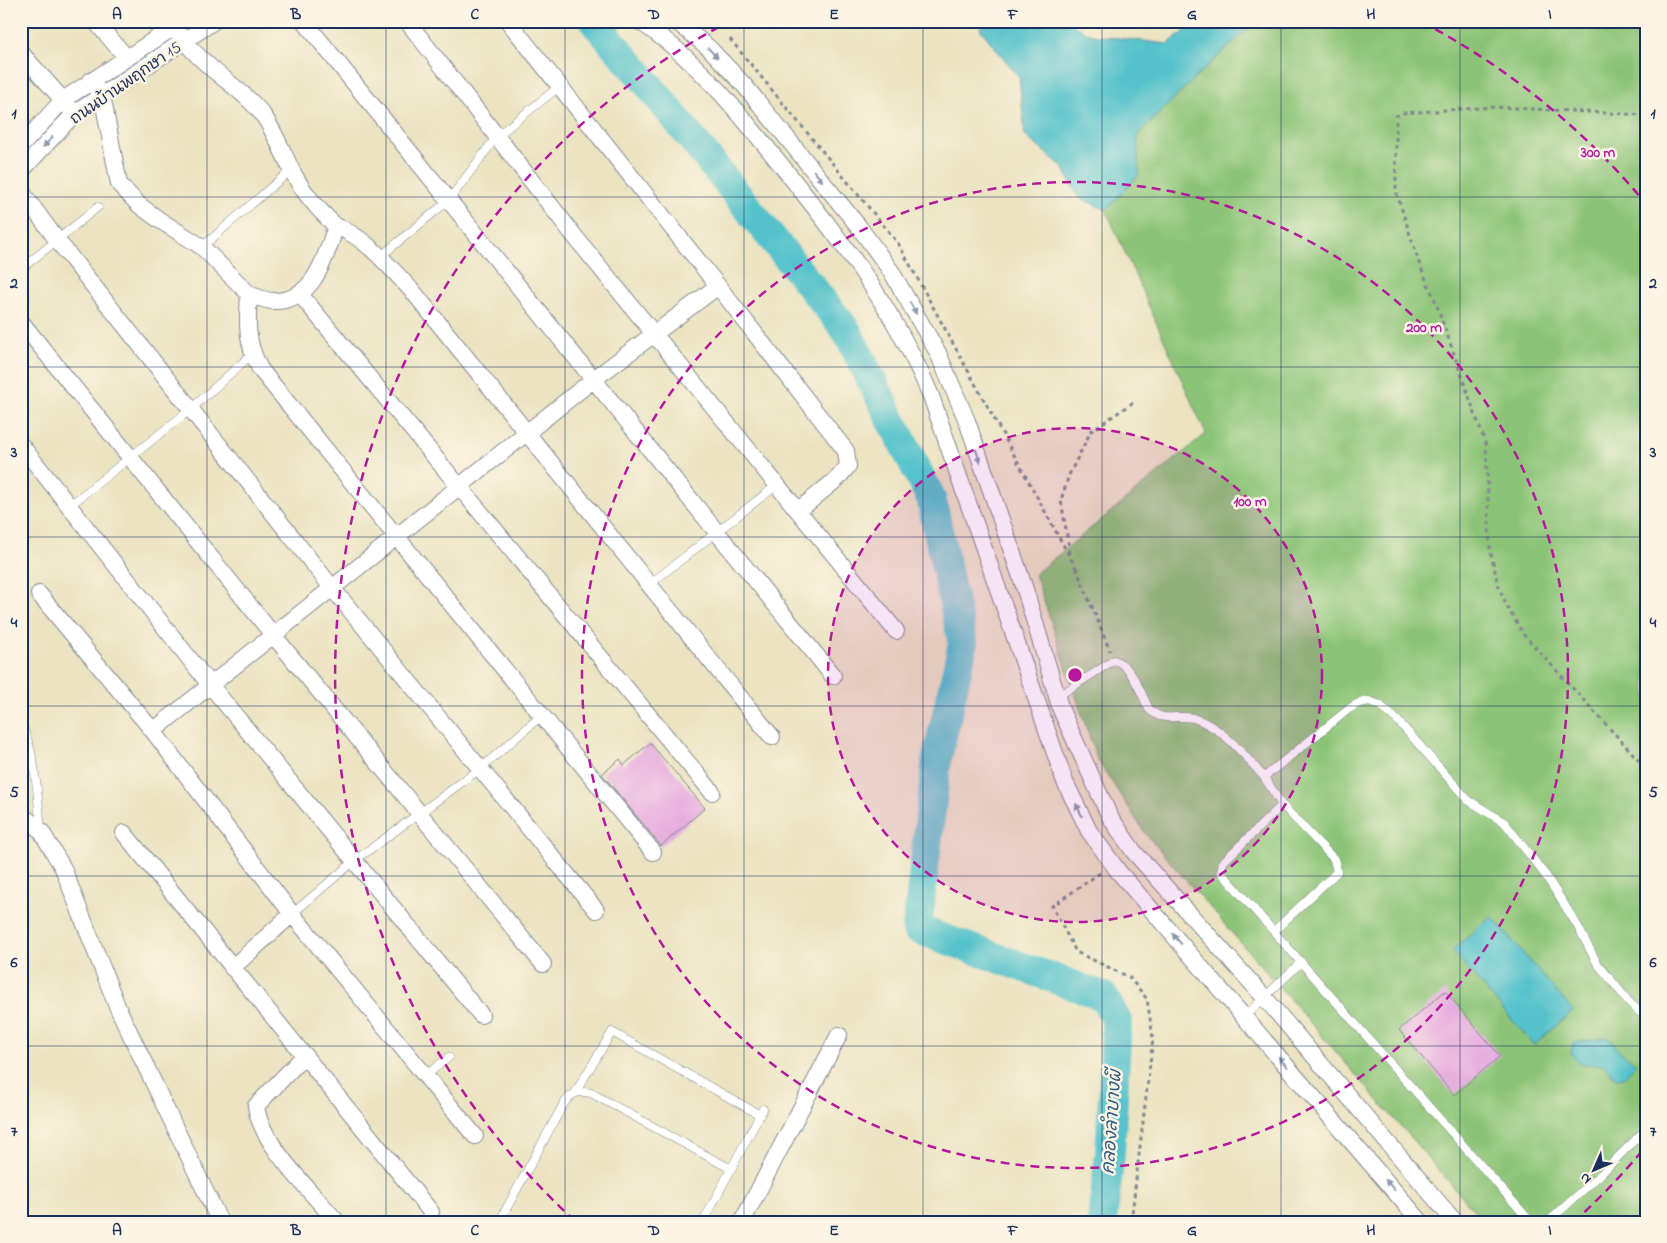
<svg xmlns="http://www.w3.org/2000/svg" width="1667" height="1243" viewBox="0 0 1667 1243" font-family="'Indie Flower','Playpen Sans Thai',sans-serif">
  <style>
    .green { fill: #8cc477; stroke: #547a6a }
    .water { fill: #54c2cb; stroke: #387894 }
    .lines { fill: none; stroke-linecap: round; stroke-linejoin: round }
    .river { stroke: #54c2cb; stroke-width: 30 }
    .building { fill: #e4a6de }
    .service-casing { stroke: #838990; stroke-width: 9 }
    .minor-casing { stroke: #838990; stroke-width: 18 }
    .path { stroke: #838990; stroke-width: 3; stroke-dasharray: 4 4; stroke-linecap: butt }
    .service { stroke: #fff; stroke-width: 8 }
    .minor { stroke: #fff; stroke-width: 16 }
    .oneway { fill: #8d97ae }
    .grid { fill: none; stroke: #1b2f5e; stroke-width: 1; stroke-opacity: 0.55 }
    .ring { fill: none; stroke: #b5179e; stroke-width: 2.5; stroke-dasharray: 9 6 }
    .labels { text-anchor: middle; stroke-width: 5; stroke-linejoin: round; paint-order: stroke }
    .street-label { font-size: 16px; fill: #1b2f5e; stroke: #fcf5e5 }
    .water-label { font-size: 18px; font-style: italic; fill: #2c5b7f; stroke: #fcf5e5 }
    .centre { fill: #b5179e; stroke: #fcf5e5; stroke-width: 2.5 }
    .ring-label { font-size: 15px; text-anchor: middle; font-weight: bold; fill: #b5179e; stroke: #fcf5e5; stroke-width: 5; stroke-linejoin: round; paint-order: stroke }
    .neatline { fill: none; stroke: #1b2f5e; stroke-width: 2 }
    .grid-label { font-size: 16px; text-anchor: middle; font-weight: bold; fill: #1b2f5e }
  </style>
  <rect width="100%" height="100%" fill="#fcf5e5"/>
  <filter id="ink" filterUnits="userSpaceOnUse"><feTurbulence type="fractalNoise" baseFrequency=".02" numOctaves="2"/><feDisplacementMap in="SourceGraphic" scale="10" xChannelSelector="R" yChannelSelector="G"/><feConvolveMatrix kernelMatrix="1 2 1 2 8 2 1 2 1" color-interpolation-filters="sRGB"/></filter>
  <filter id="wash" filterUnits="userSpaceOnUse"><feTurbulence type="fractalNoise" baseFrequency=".0096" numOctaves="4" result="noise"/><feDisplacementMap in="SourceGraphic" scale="20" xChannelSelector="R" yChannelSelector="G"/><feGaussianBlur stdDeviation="1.12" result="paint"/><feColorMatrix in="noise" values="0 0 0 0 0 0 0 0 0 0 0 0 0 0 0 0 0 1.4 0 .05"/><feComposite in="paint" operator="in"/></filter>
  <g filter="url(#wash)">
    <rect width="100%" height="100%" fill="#ebe3c1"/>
    <path class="green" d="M1256 21H1646V1222H1484L1145 833 1097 759 1035 574 1206 434 1106 210 1139 175 1137 135 1195 78Z"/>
    <path class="water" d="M983 21H1064L1093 35 1168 44 1198 21H1256L1195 78 1137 135 1139 175 1106 210 1078 197 1063 167 1025 136 1019 77 980 29Z
      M1491 916 1573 1011 1534 1045 1452 951Z
      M1605 1037 1611 1039 1616 1048 1636 1064 1624 1077 1616 1078 1603 1065C1588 1063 1579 1068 1571 1053L1573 1044C1583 1040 1594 1041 1605 1037Z"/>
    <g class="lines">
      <path class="river" d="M596 24 647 83 846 330 931 498 963 644 937 758 917 929 1103 996 1117 1021 1110 1154 1102 1222"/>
    </g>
    <g id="blocks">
      <path class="building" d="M650 743 705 808 661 846 602 774 620 759 624 765Z
        M1445 991 1500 1056 1454 1095 1399 1030Z"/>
    </g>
  </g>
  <g filter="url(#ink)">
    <use href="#blocks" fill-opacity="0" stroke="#838990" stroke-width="1"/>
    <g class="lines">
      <defs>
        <path id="service" d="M202 247 291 170
          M380 257 449 200 497 136 560 86
          M21 269 98 207
          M69 506 191 409 252 354
          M650 584 777 485
          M1057 697 1114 660C1132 665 1141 694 1149 709 1162 723 1177 714 1193 718 1223 727 1244 755 1264 777
          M21 722C36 756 37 792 41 829
          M1282 805 1223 862 1221 872 1531 1222
          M292 914 354 861 480 769 542 715
          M1274 931 1337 872 1334 859 1282 805 1264 777 1349 709 1359 703 1369 701 1380 705 1398 721 1468 800 1505 823 1546 876 1576 923 1597 963 1629 1002 1646 1018
          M1244 1017 1301 962
          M425 1076 449 1057
          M575 1093 612 1032 760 1115
          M499 1222 563 1105C571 1093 578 1090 591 1093L731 1169
          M703 1222 763 1109
          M1548 1222 1601 1174 1646 1129"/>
        <path id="minor" d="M95 21 126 57
          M304 21 833 676
          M407 21 576 238 896 631
          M508 21 718 286 846 451 848 466 838 478 798 511
          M639 21C694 57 736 109 777 160 839 237 892 304 931 396L1065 782 1089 831 1118 871 1421 1222
          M676 21 709 48 744 85 859 227 891 271 938 353 967 421 1024 586 1061 710 1110 817 1134 852 1264 997 1455 1222
          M173 28C188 47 207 66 227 81 241 92 252 101 263 115 275 132 282 151 291 169 302 191 318 210 336 226 326 255 315 300 276 301 267 302 257 297 249 294
          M21 53 70 108
          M90 81 102 95 119 184 139 205 158 219 202 247 249 294C247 324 246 342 260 369L653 852
          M21 146 63 100 183 21
          M21 171 74 114 214 21
          M21 191 57 240 333 589 596 910
          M336 226C369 239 391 269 415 294L772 737
          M299 293 712 792
          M21 322 274 636 543 964
          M21 445 211 686 481 1015
          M39 594 153 731 292 914 475 1136
          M153 731 594 379 718 286
          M21 814 41 831 63 868 117 1006 220 1222
          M124 833 431 1212
          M232 968 292 914
          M305 1055 256 1106C260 1143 312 1192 337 1222
          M742 1222 839 1035"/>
      </defs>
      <use href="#service" class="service-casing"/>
      <use href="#minor" class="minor-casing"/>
      <path class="path" d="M730 39 898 243 1076 568
        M1646 115 1494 107 1402 113 1396 116V191L1420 266 1435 300 1486 445 1490 550 1498 584 1507 607 1524 635 1646 768
        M1070 553 1061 500 1069 475 1091 431 1135 401
        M1076 568 1110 651
        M1100 873 1052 906 1076 952 1129 977 1147 999 1153 1038 1131 1222"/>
      <use href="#service" class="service"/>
      <use href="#minor" class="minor"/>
    </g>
    <defs><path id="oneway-solid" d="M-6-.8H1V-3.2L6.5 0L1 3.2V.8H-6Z" transform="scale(1.25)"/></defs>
    <g class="oneway">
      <use href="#oneway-solid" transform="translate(713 53) rotate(45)"/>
      <use href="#oneway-solid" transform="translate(48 142) rotate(133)"/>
      <use href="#oneway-solid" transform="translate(818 176) rotate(51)"/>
      <use href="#oneway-solid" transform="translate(913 308) rotate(60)"/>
      <use href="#oneway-solid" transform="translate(978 456) rotate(72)"/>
      <use href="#oneway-solid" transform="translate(1079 810) rotate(-117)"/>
      <use href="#oneway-solid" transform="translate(1177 939) rotate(-131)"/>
      <use href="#oneway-solid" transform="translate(1283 1062) rotate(-131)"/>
      <use href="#oneway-solid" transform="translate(1390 1185) rotate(-131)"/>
    </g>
  </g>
  <path class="grid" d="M207 21V1222M386 21V1222M565 21V1222M744 21V1222M923 21V1222M1102 21V1222M1281 21V1222M1460 21V1222M21 197H1646M21 367H1646M21 537H1646M21 706H1646M21 876H1646M21 1046H1646"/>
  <circle cx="1075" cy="675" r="247" fill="#b5179e" fill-opacity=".12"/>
  <g class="ring">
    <circle cx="1075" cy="675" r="247"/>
    <circle cx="1075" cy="675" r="493"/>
    <path d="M1642 1151A740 740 0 0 1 1575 1221M575 1221A740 740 0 0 1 728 22M1422 22A740 740 0 0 1 1642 199"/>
  </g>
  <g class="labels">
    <g class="street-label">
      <text transform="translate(125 82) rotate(-35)" y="6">ถนนบ้านพฤกษา 15</text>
    </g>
    <g class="water-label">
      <text transform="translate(1111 1122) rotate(-86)" y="6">คลองลำบางผี</text>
    </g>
  </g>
  <circle cx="1075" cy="675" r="8" class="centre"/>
  <g class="ring-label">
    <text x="1598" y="157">300 m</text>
    <text x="1424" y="332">200 m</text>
    <text x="1250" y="506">100 m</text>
  </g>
  <rect width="1667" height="1243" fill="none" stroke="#fcf5e5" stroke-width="55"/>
  <g transform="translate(1594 1170) rotate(225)" stroke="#fcf5e5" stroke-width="4" paint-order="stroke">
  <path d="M0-4L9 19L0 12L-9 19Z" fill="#1b2f5e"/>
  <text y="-8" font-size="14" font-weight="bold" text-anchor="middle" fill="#1b2f5e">N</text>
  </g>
  <rect x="28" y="28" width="1612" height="1188" class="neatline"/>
  <g class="grid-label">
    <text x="117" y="19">A</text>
    <text x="296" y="19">B</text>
    <text x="475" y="19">C</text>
    <text x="654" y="19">D</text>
    <text x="834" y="19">E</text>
    <text x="1013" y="19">F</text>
    <text x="1192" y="19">G</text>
    <text x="1371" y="19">H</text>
    <text x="1550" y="19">I</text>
    <text x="14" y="118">1</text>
    <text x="1653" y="118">1</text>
    <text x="14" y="288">2</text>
    <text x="1653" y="288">2</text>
    <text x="14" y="457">3</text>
    <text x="1653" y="457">3</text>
    <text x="14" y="627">4</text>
    <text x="1653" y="627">4</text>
    <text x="14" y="797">5</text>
    <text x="1653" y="797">5</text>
    <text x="14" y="967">6</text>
    <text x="1653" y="967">6</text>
    <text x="14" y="1136">7</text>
    <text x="1653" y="1136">7</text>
    <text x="117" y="1235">A</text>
    <text x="296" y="1235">B</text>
    <text x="475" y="1235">C</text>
    <text x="654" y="1235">D</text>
    <text x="834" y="1235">E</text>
    <text x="1013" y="1235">F</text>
    <text x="1192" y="1235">G</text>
    <text x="1371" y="1235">H</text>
    <text x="1550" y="1235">I</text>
  </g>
</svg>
